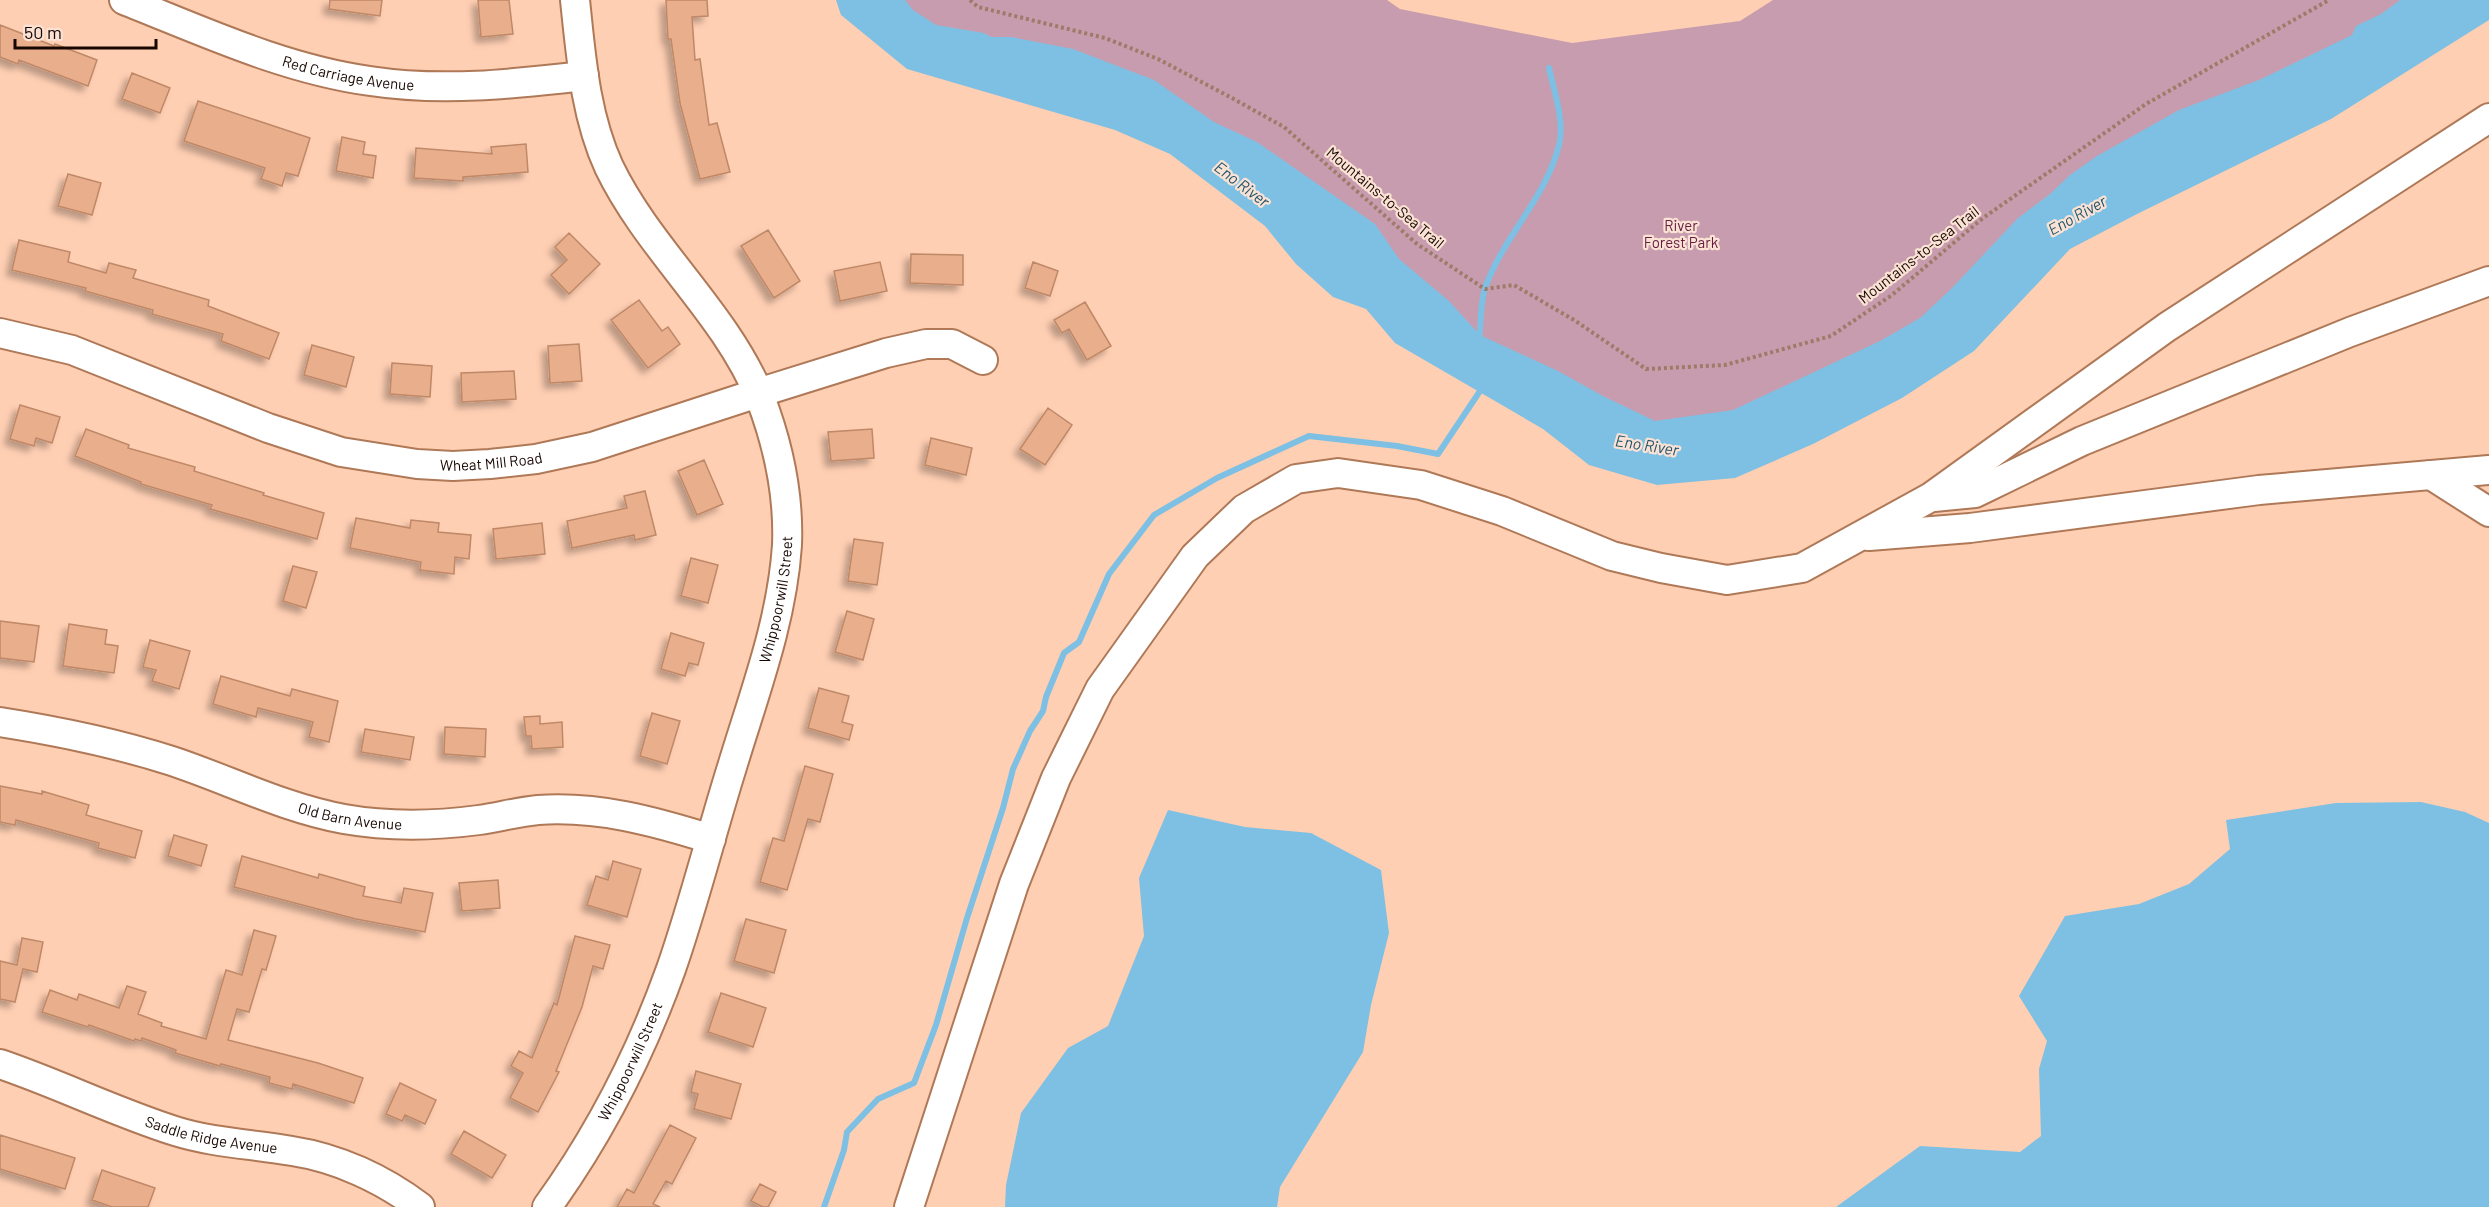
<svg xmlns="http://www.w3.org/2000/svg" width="2489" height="1207" viewBox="0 0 2489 1207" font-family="Barlow,sans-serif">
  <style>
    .green { fill: #c79cae }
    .water { fill: #7ec0e3 }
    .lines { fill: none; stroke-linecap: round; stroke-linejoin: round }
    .stream { stroke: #7ec0e3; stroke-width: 6 }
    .building { fill: #e9af8d; stroke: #bf8867; stroke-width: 1.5; filter: url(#shadow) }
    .minor-casing { stroke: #af7958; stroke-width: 32 }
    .path { stroke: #9e7b68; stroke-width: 4; stroke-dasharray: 3 3; stroke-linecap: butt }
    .minor { stroke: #fff; stroke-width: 28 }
    .labels { text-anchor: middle; stroke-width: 4.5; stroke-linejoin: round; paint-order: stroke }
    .street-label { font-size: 15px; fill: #180600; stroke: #fae2d4 }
    .park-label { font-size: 15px; fill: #651b42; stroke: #fae2d4 }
    .water-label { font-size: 16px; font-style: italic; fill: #1e526a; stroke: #fae2d4 }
  </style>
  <defs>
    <filter id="shadow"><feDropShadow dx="-5.5" dy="5.5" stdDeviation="3" flood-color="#0004"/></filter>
  </defs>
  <rect width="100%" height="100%" fill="#ffcfb3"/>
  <path class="green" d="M865 0H1387L1400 9 1572 43 1740 21 1773 0H2458L2143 170 1885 376 1685 453 1597 425 1119 70 867 15Z"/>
  <path class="water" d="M836 0H905L913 10 936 25 984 33 991 37H1011L1073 49 1154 80 1214 122 1257 142 1375 224 1399 259 1449 301 1480 335 1558 371 1603 396 1655 421 1733 410 1880 341 1920 318 1951 289 2018 218 2050 194 2070 175 2097 156 2179 110 2259 80 2352 35 2356 26 2381 14 2400 0H2489V20L2331 119 2139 213 2070 249 1974 351 1902 398 1813 444 1735 478 1657 485 1589 465 1543 429 1395 343 1366 309 1333 297 1296 264 1265 226 1170 154 1115 130 907 69 841 15Z
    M2421 802 2465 812 2489 823V1207H1836L1920 1146 2020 1152 2041 1136 2039 1069 2047 1041 2019 996 2065 916 2139 904 2189 884 2230 849 2226 820 2336 803Z
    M1168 810 1245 827 1311 833 1381 870 1389 933 1371 1005 1363 1052 1280 1187 1277 1207H1005L1006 1185 1021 1113 1068 1048 1108 1026 1144 936 1139 878Z"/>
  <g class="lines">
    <path class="stream" d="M1479 342C1481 325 1480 304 1485 288 1503 237 1546 198 1559 145 1565 122 1554 91 1549 68
      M824 1207 844 1150 847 1132 878 1099 914 1083 936 1025 967 918 1003 808 1013 769 1030 731 1043 711 1046 697 1064 653 1079 642 1109 574 1154 515 1217 478 1309 436 1397 446 1438 454 1484 385"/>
  </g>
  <path class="building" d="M330 0H382L380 16 329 9Z
    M478 0H509L513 34 481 37Z
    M666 0H707L708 16 692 17 695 60 700 59 709 125 717 123 730 172 700 179 680 103 671 39H668Z
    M0 25 54 46 55 44 97 60 88 86 19 60 18 64 0 57Z
    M132 73 170 88 160 113 122 99Z
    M198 101 310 138 298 176 286 173 282 186 261 179 265 168 184 141Z
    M342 137 365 142 363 154 376 156 373 178 336 171Z
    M526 144 528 172 463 177V181L414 178 416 148 492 154 491 147Z
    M68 174 101 183 92 215 58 206Z
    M768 230 800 281 774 298 741 246Z
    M569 233 600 264 569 294 551 275 567 260 555 247Z
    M19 240 70 252 68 262 106 273 109 263 136 270 133 278 209 300 208 306 279 333 269 359 221 341 223 334 152 314 153 310 85 291 86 288 12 270Z
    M911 254 963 255V285L910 283Z
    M880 262 887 291 840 301 834 271Z
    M1033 262 1058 271 1050 296 1025 288Z
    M639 300 662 331 668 327 680 344 648 368 611 320Z
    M1085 302 1111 346 1087 360 1069 329 1062 333 1054 320Z
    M579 344 582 381 550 383 548 346Z
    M312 345 354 357 346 387 304 375Z
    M392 363 432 366 430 397 390 394Z
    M514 371 516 399 462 402 461 373Z
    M20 405 60 417 52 443 36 438 34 446 10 439Z
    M1048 408 1072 425 1045 465 1020 449Z
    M86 429 129 445 128 448 195 467 194 471 264 493 263 495 324 513 317 539 210 509 212 505 141 484V482L75 456Z
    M872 429 874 458 831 461 828 432Z
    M931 438 972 448 966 475 925 465Z
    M704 460 723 504 697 515 678 471Z
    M645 491 656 535 635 540 634 535 572 548 567 521 627 508 624 496Z
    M356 518 410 528 411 520 439 523 438 532 471 535 469 559 455 557 454 574 420 570 421 562 350 548Z
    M542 523 545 554 496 559 493 529Z
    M854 539 883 543 877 585 848 581Z
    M691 558 718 565 708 603 681 596Z
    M293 566 317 572 306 608 283 601Z
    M847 611 874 619 863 660 835 652Z
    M0 621 39 626 34 662 0 658Z
    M69 624 107 630 105 644 118 646 114 673 63 666Z
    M671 633 704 643 698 665 689 663 685 676 661 669Z
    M150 640 190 651 179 689 152 681 156 670 143 667Z
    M221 676 290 696 292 689 338 701 329 742 309 737 313 722 258 708 256 717 213 704Z
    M819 688 849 696 842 722 853 725 849 740 808 728Z
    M652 713 680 721 667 764 640 756Z
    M540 716V724L562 722 563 747 532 749 531 736H526L524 717Z
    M445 727 486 729 485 757 444 754Z
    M365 729 414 737 410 760 361 752Z
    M805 766 833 774 820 822 808 819 787 890 760 882 773 838 784 841Z
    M0 786 42 794V791L89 805 86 815 142 831 135 858 98 848 99 843 16 820 15 825 0 822Z
    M174 835 207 845 201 866 168 856Z
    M242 856 318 878 319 874 365 887 363 896 401 903 404 888 433 893 425 932 356 919 234 887Z
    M613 861 641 869 627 917 587 905 596 876 608 880Z
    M498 880 500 908 462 911 459 883Z
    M746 919 786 930 774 973 734 961Z
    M254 930 276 936 266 970 262 969 249 1012 237 1009 228 1040 318 1063 363 1078 354 1103 293 1084 292 1089 269 1083 270 1077 221 1064 220 1066 175 1053 176 1050 142 1038 141 1041 135 1039 134 1041 89 1025 88 1027 42 1012 50 990 77 1000 79 994 119 1008 127 986 146 992 138 1014 162 1023 161 1026 206 1039 226 970 242 975Z
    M575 936 610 945 603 969 593 966 582 1007 556 1071 559 1072 538 1112 510 1098 523 1073 511 1066 519 1051 532 1058 554 1003 557 1005Z
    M22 938 43 942 37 972 23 969 15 1002 0 999V961L17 965Z
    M721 993 766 1008 753 1047 708 1032Z
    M696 1071 741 1084 731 1119 694 1109 698 1094 691 1092Z
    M400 1083 436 1100 425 1124 405 1115 402 1121 386 1114Z
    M670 1125 696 1138 672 1184 666 1181 653 1204 660 1207H617L627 1189 634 1193Z
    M464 1131 506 1155 492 1178 451 1154Z
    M0 1135 75 1158 65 1189 0 1169Z
    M102 1170 155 1188 148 1207H112L92 1200Z
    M760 1184 776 1192 768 1207H763L751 1201Z"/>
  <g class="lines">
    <defs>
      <g id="minor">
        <path id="s1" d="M124 0C205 32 284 69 370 81 442 92 513 84 584 76"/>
        <path id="s2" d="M0 333 72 350 268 428 341 452 417 464 453 466 490 464 536 459 592 447 758 393 886 353 926 344H952L983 360"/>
        <path d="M2431 475 2489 512"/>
        <path d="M1934 497 1975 493 2082 441 2350 332 2489 281"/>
        <path d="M1869 536 1970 528 2259 490 2489 470"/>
        <path id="s3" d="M0 722C58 731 116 743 172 761 229 780 284 808 344 819 389 827 434 826 479 820 499 817 518 812 538 810 599 806 653 821 711 839"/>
        <path id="s4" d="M0 1064C59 1084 115 1112 175 1131 213 1143 252 1144 292 1151 338 1158 383 1179 420 1207"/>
        <path id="s5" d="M547 1207C599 1135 641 1053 671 969 694 903 711 834 732 767 754 694 782 622 787 545 789 495 778 444 760 397 725 312 649 250 609 167 585 115 581 56 575 0"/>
        <path d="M909 1207 1014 884 1056 778 1100 689 1195 556 1244 509 1296 479 1338 473 1421 485 1502 511 1612 556 1661 568 1727 580 1802 568 1931 497 2167 327 2489 118"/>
      </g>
    </defs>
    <use href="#minor" class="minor-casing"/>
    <path class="path" d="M970 0 978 7 1105 38 1158 59 1230 97 1284 127 1417 244 1485 289 1514 285 1574 320 1646 369 1725 365 1831 336 1892 295 1983 218 2146 104 2329 0"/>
    <use href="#minor" class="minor"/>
  </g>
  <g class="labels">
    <g class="street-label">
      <text dy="5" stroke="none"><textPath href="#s1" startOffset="237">Red Carriage Avenue</textPath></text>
      <text transform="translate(1385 198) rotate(40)" y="5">Mountains-to-Sea Trail</text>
      <text transform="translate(1919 255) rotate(-38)" y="5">Mountains-to-Sea Trail</text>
      <text dy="5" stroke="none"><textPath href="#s2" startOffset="513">Wheat Mill Road</textPath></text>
      <text dy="5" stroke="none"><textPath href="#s5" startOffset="654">Whippoorwill Street</textPath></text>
      <text dy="5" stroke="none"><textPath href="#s3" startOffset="364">Old Barn Avenue</textPath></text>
      <text dy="5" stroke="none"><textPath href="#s5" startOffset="168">Whippoorwill Street</textPath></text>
      <text dy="5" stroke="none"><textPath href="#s4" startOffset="224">Saddle Ridge Avenue</textPath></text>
    </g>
    <g class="park-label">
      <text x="1681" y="231">River<tspan x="1681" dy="17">Forest Park</tspan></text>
    </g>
    <g class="water-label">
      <text transform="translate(1242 184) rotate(37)" y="6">Eno River</text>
      <text transform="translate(2077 215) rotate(-29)" y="6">Eno River</text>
      <text transform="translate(1647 445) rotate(9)" y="6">Eno River</text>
    </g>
  </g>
  <path d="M15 39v9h141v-9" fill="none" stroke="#180600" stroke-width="3"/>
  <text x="24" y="39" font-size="18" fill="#180600" stroke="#fae2d4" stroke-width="4.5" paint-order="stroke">50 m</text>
</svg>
